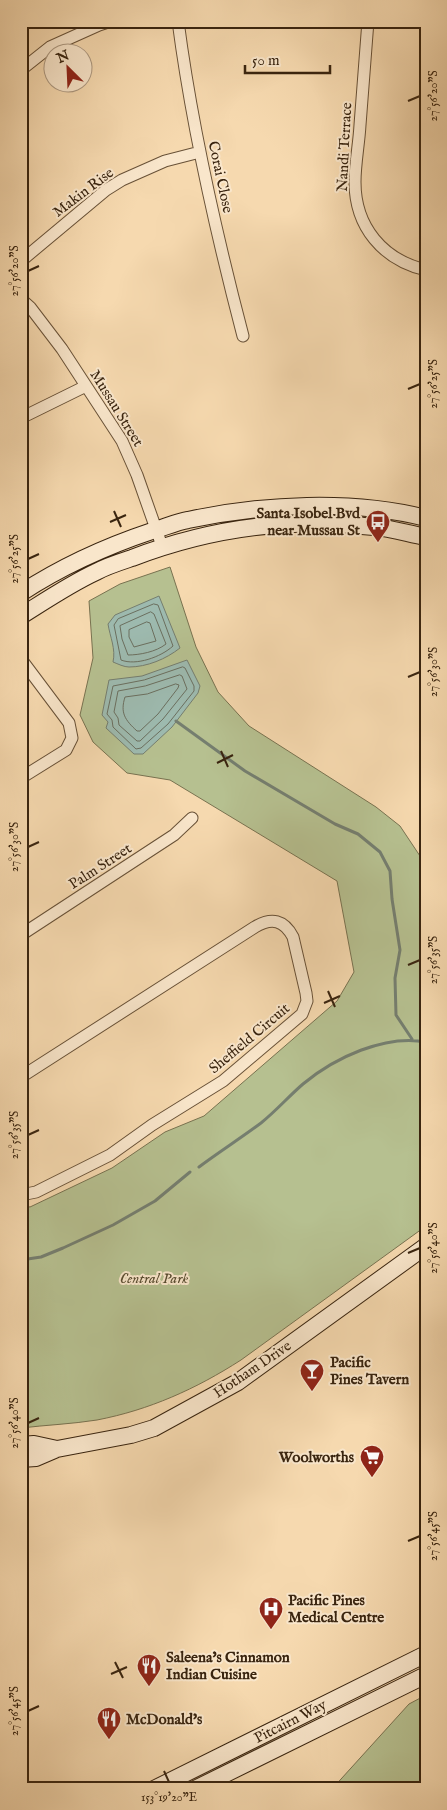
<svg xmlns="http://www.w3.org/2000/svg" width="447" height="1810" viewBox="0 0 447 1810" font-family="'IM FELL English',serif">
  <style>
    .green { fill: #b6c090; stroke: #787250 }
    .water { fill: #9dbaaf; stroke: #757e6f }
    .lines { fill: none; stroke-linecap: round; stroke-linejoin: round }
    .shore { stroke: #6b6f5f; stroke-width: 1 }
    .stream { stroke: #757e6f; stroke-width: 3 }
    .street-casing { stroke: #685137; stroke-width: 13 }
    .secondary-casing { stroke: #39240f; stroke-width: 18 }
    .street { stroke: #f9e6cb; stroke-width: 11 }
    .secondary { stroke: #f9e6cb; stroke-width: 16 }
    .ticks { fill: none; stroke: #39240f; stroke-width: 2 }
    .labels { text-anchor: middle; stroke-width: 4; stroke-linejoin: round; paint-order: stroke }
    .street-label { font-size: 15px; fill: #39240f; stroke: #f9e6cb }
    .poi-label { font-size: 15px; font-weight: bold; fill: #39240f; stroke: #f9e6cb; text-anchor: start }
    .park-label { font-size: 15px; font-style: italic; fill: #584b2f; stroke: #f9e6cb }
    .neatline { fill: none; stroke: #39240f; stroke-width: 2 }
    .ticks-label { font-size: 12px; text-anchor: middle; fill: #39240f }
  </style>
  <rect width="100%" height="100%" fill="#f6d9af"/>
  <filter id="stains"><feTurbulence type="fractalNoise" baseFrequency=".004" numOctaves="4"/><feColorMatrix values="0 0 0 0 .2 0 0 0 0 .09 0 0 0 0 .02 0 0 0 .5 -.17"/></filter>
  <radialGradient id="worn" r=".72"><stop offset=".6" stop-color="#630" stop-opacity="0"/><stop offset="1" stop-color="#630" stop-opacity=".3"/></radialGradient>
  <path class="green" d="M170 567 196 647 218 692 249 726 376 807 400 826 426 865V1226L241 1360C196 1389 149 1410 97 1420 72 1424 46 1425 21 1428V1205L30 1207 112 1168 165 1132 204 1116 337 1001 354 972 337 881 170 780 127 773 93 742 80 715 93 658 89 601 120 584Z
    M426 1695V1789H332L409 1704Z"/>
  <path class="water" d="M159 596 180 648C166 659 147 667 129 667 124 667 118 664 113 662 116 649 110 637 108 624L115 615Z
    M187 660 200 686 198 693 172 727 143 754H134L106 728 108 722 102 715 109 680 142 676Z"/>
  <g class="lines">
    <path class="shore" d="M154 604 158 605 173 646C161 657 136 666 121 660L114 625 118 619Z
      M151 612 154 614 166 644C156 652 139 655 128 655L122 639 120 626Z
      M147 622 150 623 156 641 134 647 129 637V630Z
      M183 667 185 668 194 686V691L168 724 141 748 136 749 113 727 112 720 107 714 113 686 144 680Z
      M180 675 182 676 187 689 163 719 140 741H137L119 725 118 718 114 712 118 691 145 686Z
      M176 684 179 685 178 688 158 714 140 731H137C125 720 120 713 125 697L147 694Z"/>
    <path class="stream" d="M176 721 245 771 335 824 358 834 380 852 390 871 392 899 400 950 395 978 396 1015 412 1039
      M199 1167C219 1152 241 1138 261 1123 276 1111 289 1096 303 1084 334 1058 385 1034 426 1042
      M21 1260 41 1257 63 1248 113 1225 155 1201 190 1172"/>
    <defs>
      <path id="street" d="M178 21C192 128 216 233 243 336
        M368 21C365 56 363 90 360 125 359 144 355 163 355 182 355 227 383 260 426 270
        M21 70 50 47 99 25 111 21
        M21 261 106 190 122 180 165 161 200 152
        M21 299 30 307 62 349 122 441 137 475 162 546
        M21 418 86 386
        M21 659 69 723 72 738 66 750 21 778
        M21 935 174 835 192 818
        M21 1077 255 927C272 917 284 920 293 937L306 993 307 1001 302 1014 223 1081 152 1125 110 1155 36 1192 21 1195"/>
      <path id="secondary" d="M21 593C64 565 104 547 152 531 163 528 176 522 188 520 262 504 352 499 426 518
        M21 616C45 601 70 584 96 572 107 566 120 562 132 558 210 528 290 517 374 527 391 528 409 534 426 537
        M21 1445 34 1444 57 1449
        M21 1459 36 1458 57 1449 131 1435 154 1428 238 1382 426 1246
        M154 1789 426 1654
        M195 1789 426 1675"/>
    </defs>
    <use href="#street" class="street-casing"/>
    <use href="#secondary" class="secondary-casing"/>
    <use href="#street" class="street"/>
    <use href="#secondary" class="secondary"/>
  </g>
  <path class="ticks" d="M408 101 420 96M28 271 39 266M408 389 420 384M114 511 121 527M110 522 126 515M28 559 39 554M408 677 420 672M221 751 228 767M217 763 233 755M28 847 39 842M408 965 420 960M328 991 335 1007M324 1003 340 996M28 1135 39 1130M408 1253 420 1248M28 1423 39 1418M408 1541 420 1536M115 1662 123 1678M111 1674 127 1667M28 1711 39 1706M164 1771 169 1782"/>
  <defs>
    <symbol id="bus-pin" viewBox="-11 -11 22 30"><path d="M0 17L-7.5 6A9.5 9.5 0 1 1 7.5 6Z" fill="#8f2418" stroke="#f9e6cb"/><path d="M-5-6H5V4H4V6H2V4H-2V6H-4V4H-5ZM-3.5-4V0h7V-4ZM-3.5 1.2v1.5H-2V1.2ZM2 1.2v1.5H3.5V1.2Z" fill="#fff"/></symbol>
    <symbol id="bar-pin" viewBox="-11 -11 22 30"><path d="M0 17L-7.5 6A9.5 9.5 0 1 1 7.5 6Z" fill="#8f2418" stroke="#f9e6cb"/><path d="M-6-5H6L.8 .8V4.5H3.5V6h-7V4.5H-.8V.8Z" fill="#fff"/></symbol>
    <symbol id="supermarket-pin" viewBox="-11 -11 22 30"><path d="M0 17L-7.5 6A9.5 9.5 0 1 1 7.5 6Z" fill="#8f2418" stroke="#f9e6cb"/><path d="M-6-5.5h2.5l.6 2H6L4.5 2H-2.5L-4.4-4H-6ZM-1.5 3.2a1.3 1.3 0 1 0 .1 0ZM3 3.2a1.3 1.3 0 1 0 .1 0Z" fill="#fff"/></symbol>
    <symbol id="hospital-pin" viewBox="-11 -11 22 30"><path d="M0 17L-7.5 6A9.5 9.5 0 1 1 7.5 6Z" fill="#8f2418" stroke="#f9e6cb"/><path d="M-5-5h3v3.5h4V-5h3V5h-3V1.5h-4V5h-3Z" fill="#fff"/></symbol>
    <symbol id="restaurant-pin" viewBox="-11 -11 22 30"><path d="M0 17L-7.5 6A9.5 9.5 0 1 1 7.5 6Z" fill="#8f2418" stroke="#f9e6cb"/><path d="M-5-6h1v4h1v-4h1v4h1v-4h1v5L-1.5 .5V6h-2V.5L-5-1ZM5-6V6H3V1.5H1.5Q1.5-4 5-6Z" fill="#fff"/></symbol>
  </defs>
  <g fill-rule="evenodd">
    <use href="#bus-pin" x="364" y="508" width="28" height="38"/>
    <use href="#bar-pin" x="298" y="1357" width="28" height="38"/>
    <use href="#supermarket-pin" x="358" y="1443" width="28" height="38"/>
    <use href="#hospital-pin" x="257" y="1595" width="28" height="38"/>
    <use href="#restaurant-pin" x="135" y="1652" width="28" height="38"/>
    <use href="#restaurant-pin" x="95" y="1705" width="28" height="38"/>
  </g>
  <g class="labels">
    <g class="street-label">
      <text transform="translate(344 147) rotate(-87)" y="5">Nandi Terrace</text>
      <text transform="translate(221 177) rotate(78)" y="5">Corai Close</text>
      <text transform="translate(83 192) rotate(-37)" y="5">Makin Rise</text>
      <text transform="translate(117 408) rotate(58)" y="5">Mussau Street</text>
      <text transform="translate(100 866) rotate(-33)" y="5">Palm Street</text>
      <text transform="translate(249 1038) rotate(-40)" y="5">Sheffield Circuit</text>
      <text transform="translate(252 1369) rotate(-34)" y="5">Hotham Drive</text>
      <text transform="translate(290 1721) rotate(-27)" y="5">Pitcairn Way</text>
    </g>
    <g class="poi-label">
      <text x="360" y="518" text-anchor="end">Santa Isobel Bvd<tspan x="360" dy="17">near Mussau St</tspan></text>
      <text x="330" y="1367">Pacific<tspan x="330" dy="17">Pines Tavern</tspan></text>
      <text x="354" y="1462" text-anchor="end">Woolworths</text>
      <text x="288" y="1605">Pacific Pines<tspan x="288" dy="17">Medical Centre</tspan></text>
      <text x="166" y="1662">Saleena's Cinnamon<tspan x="166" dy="17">Indian Cuisine</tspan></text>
      <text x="126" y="1724">McDonald's</text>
    </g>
    <g class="park-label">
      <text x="154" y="1283">Central Park</text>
    </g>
  </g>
  <rect width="447" height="1810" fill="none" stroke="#f6d9af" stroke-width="55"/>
  <g transform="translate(68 68) rotate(336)"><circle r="24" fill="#f9e6cb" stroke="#ac9880"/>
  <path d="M0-4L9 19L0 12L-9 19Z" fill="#8f2418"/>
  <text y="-8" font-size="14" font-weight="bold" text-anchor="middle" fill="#39240f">N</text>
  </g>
  <path d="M245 65v8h85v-8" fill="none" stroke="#39240f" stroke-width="2.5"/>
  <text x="252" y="65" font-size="15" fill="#39240f" stroke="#f9e6cb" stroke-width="4" paint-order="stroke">50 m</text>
  <rect x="28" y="28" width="392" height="1754" class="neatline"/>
  <g class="ticks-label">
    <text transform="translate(433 96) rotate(-90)" y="4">27°56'20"S</text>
    <text transform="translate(14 271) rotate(-90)" y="4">27°56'20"S</text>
    <text transform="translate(433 384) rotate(-90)" y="4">27°56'25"S</text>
    <text transform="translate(14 559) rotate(-90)" y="4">27°56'25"S</text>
    <text transform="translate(433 672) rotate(-90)" y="4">27°56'30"S</text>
    <text transform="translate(14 847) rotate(-90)" y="4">27°56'30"S</text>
    <text transform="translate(433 960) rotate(-90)" y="4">27°56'35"S</text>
    <text transform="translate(14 1135) rotate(-90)" y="4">27°56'35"S</text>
    <text transform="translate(433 1248) rotate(-90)" y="4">27°56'40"S</text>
    <text transform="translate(14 1423) rotate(-90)" y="4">27°56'40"S</text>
    <text transform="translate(433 1536) rotate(-90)" y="4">27°56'45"S</text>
    <text transform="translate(14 1711) rotate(-90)" y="4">27°56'45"S</text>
    <text x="169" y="1801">153°19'20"E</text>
  </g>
  <rect width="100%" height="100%" filter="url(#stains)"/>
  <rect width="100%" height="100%" fill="url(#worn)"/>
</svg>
